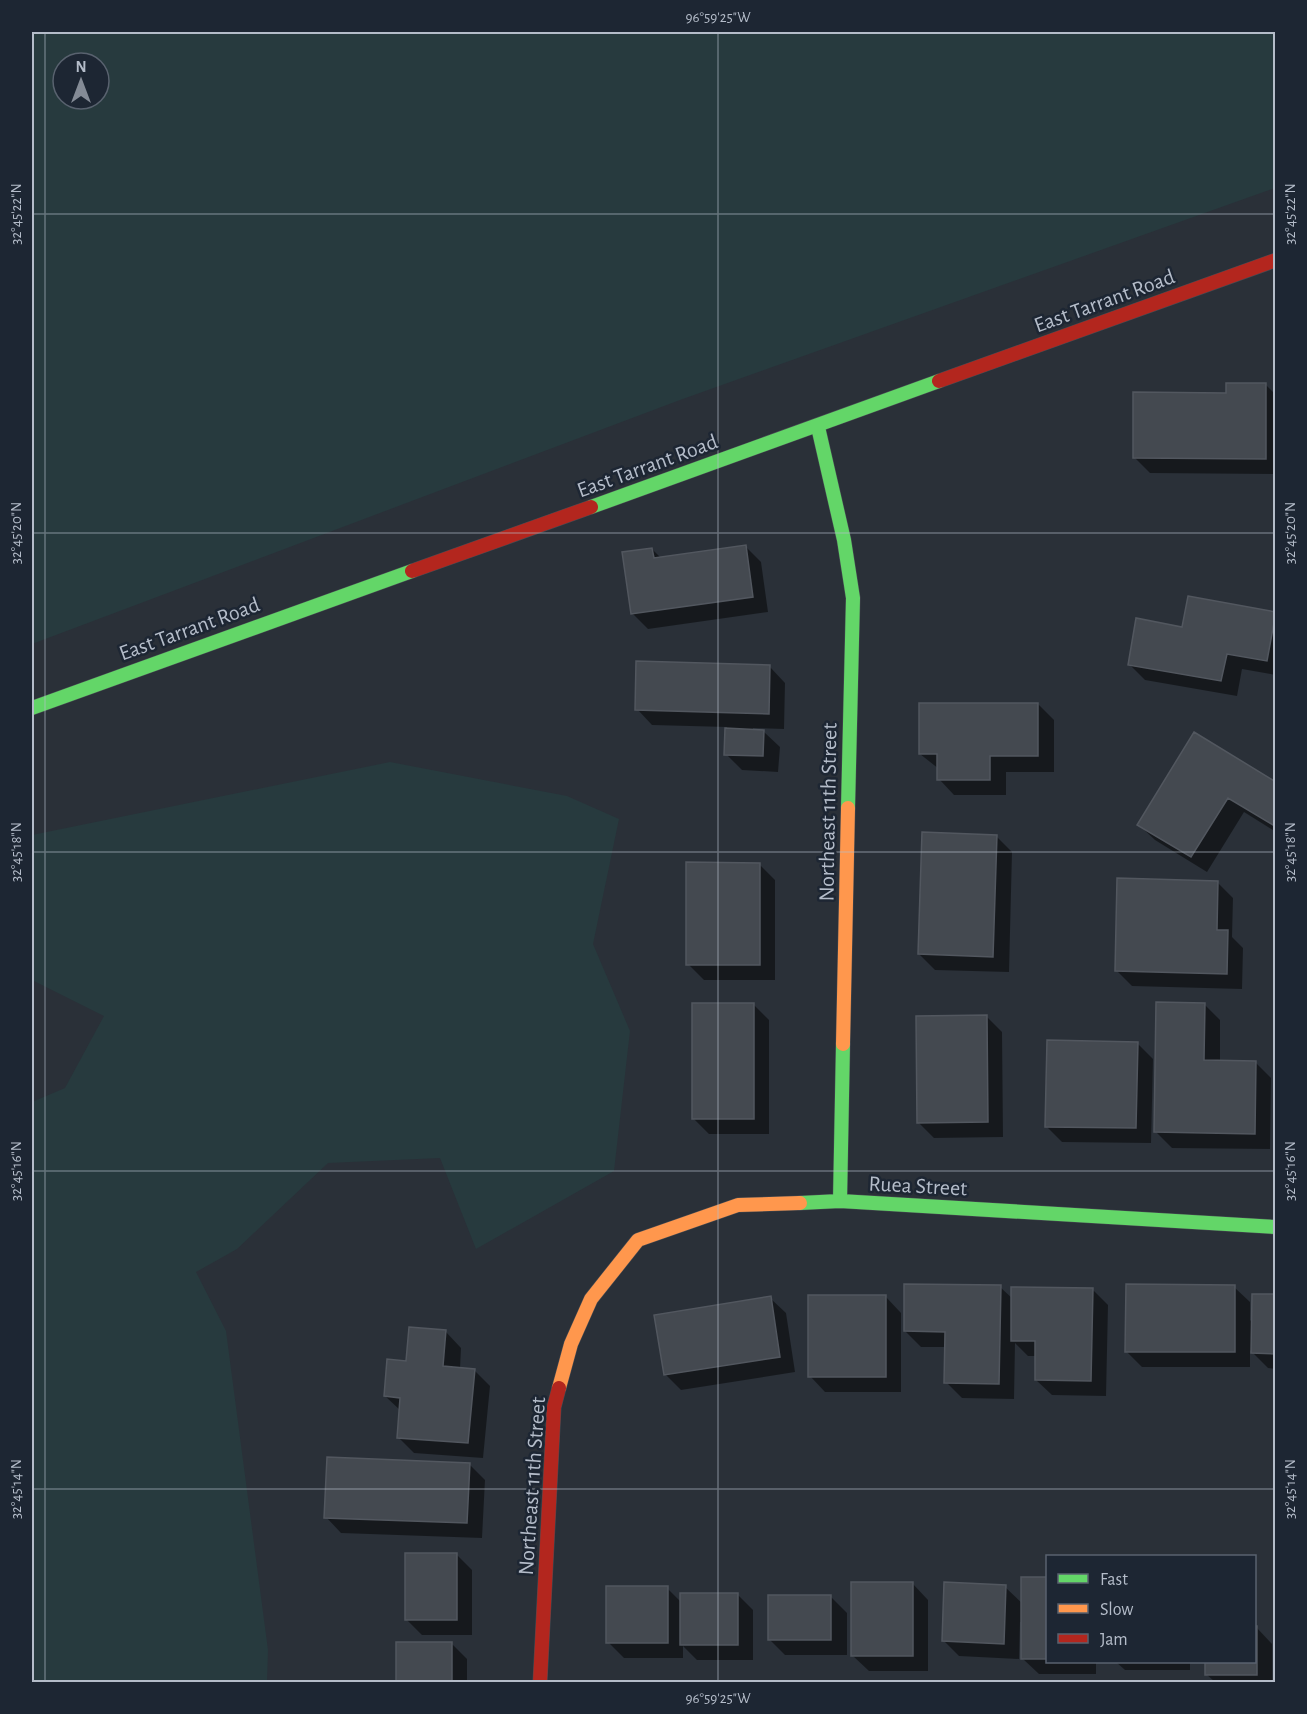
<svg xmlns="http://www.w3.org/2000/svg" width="1307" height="1714" viewBox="0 0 1307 1714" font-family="'Alegreya Sans',sans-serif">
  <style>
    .green { fill: #273a3e; fill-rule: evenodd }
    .shadow { fill: #0007 }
    .building { fill: #444950; stroke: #52575f; stroke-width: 1.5 }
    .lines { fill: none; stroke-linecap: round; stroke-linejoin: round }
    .fast-casing { stroke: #484c53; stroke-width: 15 }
    .slow-casing { stroke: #484c53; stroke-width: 15 }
    .jam-casing { stroke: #484c53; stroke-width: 15 }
    .fast { stroke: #63d668; stroke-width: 14 }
    .slow { stroke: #ff974d; stroke-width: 14 }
    .jam { stroke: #b3261e; stroke-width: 14 }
    .ticks { fill: none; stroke: #b4bcc9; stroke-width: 1.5; stroke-opacity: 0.45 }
    .labels { text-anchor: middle; stroke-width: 5; stroke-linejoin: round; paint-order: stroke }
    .street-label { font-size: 22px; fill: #b4bcc9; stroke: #1d2633 }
    .neatline { fill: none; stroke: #b4bcc9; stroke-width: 2 }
    .ticks-label { font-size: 15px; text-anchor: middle; fill: #b4bcc9 }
  </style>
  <rect width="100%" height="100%" fill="#2a3038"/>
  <path class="green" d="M32 32H1275V188L680 400 32 644ZM63 63H99V99H63Z
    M390 762 567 796 619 819 593 944 630 1031 614 1171 476 1249 440 1158 328 1163 237 1249 196 1272 226 1331 268 1650 267 1682H32V1102L65 1088 104 1016 32 980V835Z"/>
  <path class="shadow" d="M1266 385 1276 395V474L1150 473 1134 457 1227 394Z
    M745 546 761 562 768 612 648 629 632 613 652 549 661 558Z
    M1276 614V675L1242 669 1237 696 1145 680 1129 664 1184 629Z
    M770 667 785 683 784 729 753 728V731L764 732 780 747 778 772 742 770 726 754 727 727 652 725 637 709Z
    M1038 704 1054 720V772H1006V795H954L939 779V769L920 754Z
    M1195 734 1276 784V832L1244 812 1207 872 1155 840 1139 825Z
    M996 836 1012 852 1009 972 935 970 919 954Z
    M759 864 775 880V980H704L688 964Z
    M1218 883 1233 898 1232 937 1243 948 1242 989 1132 986 1116 970Z
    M753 1004 769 1020V1134H709L694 1119Z
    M1204 1004 1220 1020V1062H1255L1271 1078 1270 1149 1172 1148 1156 1132Z
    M986 1016 1002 1032 1003 1137 934 1138 919 1123Z
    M1137 1043 1153 1059 1151 1143 1062 1142 1046 1126Z
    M1000 1287 1013 1299 1092 1289 1108 1305 1106 1396 1052 1395 1036 1380V1356H1028L1015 1343 1014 1399 962 1398 946 1382V1347H921L905 1331Z
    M1234 1287 1250 1302V1321L1276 1296V1369L1268 1368 1250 1350V1367H1142L1127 1352Z
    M886 1297 901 1313V1392H825L810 1376Z
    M770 1298 786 1313 795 1372 681 1390 665 1374Z
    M446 1332 461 1348 460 1369 474 1370 490 1386 483 1458 414 1453 398 1437 401 1411 385 1396 407 1362Z
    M469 1464 485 1480 482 1538 341 1533 326 1517Z
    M456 1554 472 1570V1635H422L407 1620Z
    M1048 1579V1662H1096V1674H1039L1023 1659V1622H1020L1019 1659 959 1656 943 1640 1005 1587 1023 1604Z
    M913 1584 928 1600V1671H869L853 1656Z
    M667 1588 681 1602 737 1594 753 1610V1660H697L683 1646V1658H624L608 1642Z
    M831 1597 847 1613V1655H785L769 1639Z
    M1257 1628 1272 1644V1682H1215L1206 1674V1662H1254Z
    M397 1643H451L467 1659V1682H397Z
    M1116 1662H1190V1670H1125Z"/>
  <path class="building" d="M1226 383H1266V459L1133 458V392L1226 393Z
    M746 545 753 597 631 614 622 552 652 548 654 558Z
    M1188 596 1276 612 1267 661 1227 654 1221 681 1128 665 1136 618 1182 627Z
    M636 661 770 665 769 714 635 710Z
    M919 703H1038V756H990V780H937V754H919Z
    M725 728 764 730 763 756 724 755Z
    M1194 732 1276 782V821L1273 825 1228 798 1191 857 1137 825Z
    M922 832 997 835 993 957 918 954Z
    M686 862 760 863V965H686Z
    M1117 878 1218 881 1217 930H1228L1227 974 1115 971Z
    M1156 1002 1205 1003 1204 1060 1256 1061 1255 1134 1154 1132Z
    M692 1003H754V1119H692Z
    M987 1015 988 1122 917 1123 916 1016Z
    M1047 1040 1138 1042 1136 1128 1045 1127Z
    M904 1284 1001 1285 999 1384 944 1383 945 1332 904 1331Z
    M1126 1284 1235 1285V1352H1125Z
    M1011 1287 1093 1288 1091 1381 1035 1380V1341H1011Z
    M1252 1294H1276V1354L1251 1353Z
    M808 1295H886V1377H808Z
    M771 1296 780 1357 664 1375 654 1315Z
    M409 1327 446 1330 443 1366 475 1369 468 1443 397 1438 400 1398 384 1396 387 1359 406 1361Z
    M327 1457 470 1463 467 1523 324 1518Z
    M405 1553H457V1620H405Z
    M1021 1577H1048V1659H1021Z
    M851 1582H913V1656H851Z
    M944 1582 1006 1585 1004 1644 942 1641Z
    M606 1586H668V1643H606Z
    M680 1593H738V1645H680Z
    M768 1595H831V1640H768Z
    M1254 1626H1257V1675H1205V1662H1254Z
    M396 1642H452V1682H396Z"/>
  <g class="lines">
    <defs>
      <path id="fast" d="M818 427 844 540 853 598 848 808
        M591 507 939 381
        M32 708 412 571
        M840 1201 843 1044
        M800 1203 840 1201 1276 1227"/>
      <path id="slow" d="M843 1044 848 808
        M559 1388 571 1344 591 1299 638 1240 738 1205 800 1203"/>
      <path id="jam" d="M939 381 1276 260
        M412 571 591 507
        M540 1682 554 1407 559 1388"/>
    </defs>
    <use href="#fast" class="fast-casing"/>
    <use href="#slow" class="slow-casing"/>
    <use href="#jam" class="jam-casing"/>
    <use href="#fast" class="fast"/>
    <use href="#slow" class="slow"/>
    <use href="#jam" class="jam"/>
  </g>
  <path class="ticks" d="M45 32V1682M718 32V1682M32 214H1276M32 533H1276M32 852H1276M32 1171H1276M32 1489H1276"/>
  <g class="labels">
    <g class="street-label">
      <text transform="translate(1104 300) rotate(-20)" y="8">East Tarrant Road</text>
      <text transform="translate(647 465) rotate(-20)" y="8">East Tarrant Road</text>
      <text transform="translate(189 628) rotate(-20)" y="8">East Tarrant Road</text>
      <text transform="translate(827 812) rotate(-89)" y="8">Northeast 11th Street</text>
      <text transform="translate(918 1185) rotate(3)" y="8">Ruea Street</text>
      <text transform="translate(531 1486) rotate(-86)" y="8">Northeast 11th Street</text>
    </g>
  </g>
  <rect width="1307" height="1714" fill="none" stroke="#1d2633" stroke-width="66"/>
  <rect x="1046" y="1555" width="210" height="108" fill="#1d2633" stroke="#59626f" stroke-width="1.5"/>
  <rect x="1058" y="1574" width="30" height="9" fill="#63d668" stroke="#59626f" stroke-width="1.5"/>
  <text x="1100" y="1585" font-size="18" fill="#b4bcc9">Fast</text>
  <rect x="1058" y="1604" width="30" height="9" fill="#ff974d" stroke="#59626f" stroke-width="1.5"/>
  <text x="1100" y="1615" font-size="18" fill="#b4bcc9">Slow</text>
  <rect x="1058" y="1634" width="30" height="9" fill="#b3261e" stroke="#59626f" stroke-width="1.5"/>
  <text x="1100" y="1645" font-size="18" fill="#b4bcc9">Jam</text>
  <g transform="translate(81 81)"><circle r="28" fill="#1d2633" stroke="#59626f" stroke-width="1.5"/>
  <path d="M0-4.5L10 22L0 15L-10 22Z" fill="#848b96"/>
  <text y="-9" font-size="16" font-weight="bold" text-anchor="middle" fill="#b4bcc9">N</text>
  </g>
  <rect x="33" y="33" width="1241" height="1648" class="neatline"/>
  <g class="ticks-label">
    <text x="718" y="22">96°59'25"W</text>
    <text transform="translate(16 214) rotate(-90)" y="5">32°45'22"N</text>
    <text transform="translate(1290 214) rotate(-90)" y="5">32°45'22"N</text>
    <text transform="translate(16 533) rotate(-90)" y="5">32°45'20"N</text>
    <text transform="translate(1290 533) rotate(-90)" y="5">32°45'20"N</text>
    <text transform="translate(16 852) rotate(-90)" y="5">32°45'18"N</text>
    <text transform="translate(1290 852) rotate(-90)" y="5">32°45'18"N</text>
    <text transform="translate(16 1171) rotate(-90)" y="5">32°45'16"N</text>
    <text transform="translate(1290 1171) rotate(-90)" y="5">32°45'16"N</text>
    <text transform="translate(16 1489) rotate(-90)" y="5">32°45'14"N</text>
    <text transform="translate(1290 1489) rotate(-90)" y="5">32°45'14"N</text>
    <text x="718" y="1703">96°59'25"W</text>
  </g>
</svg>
